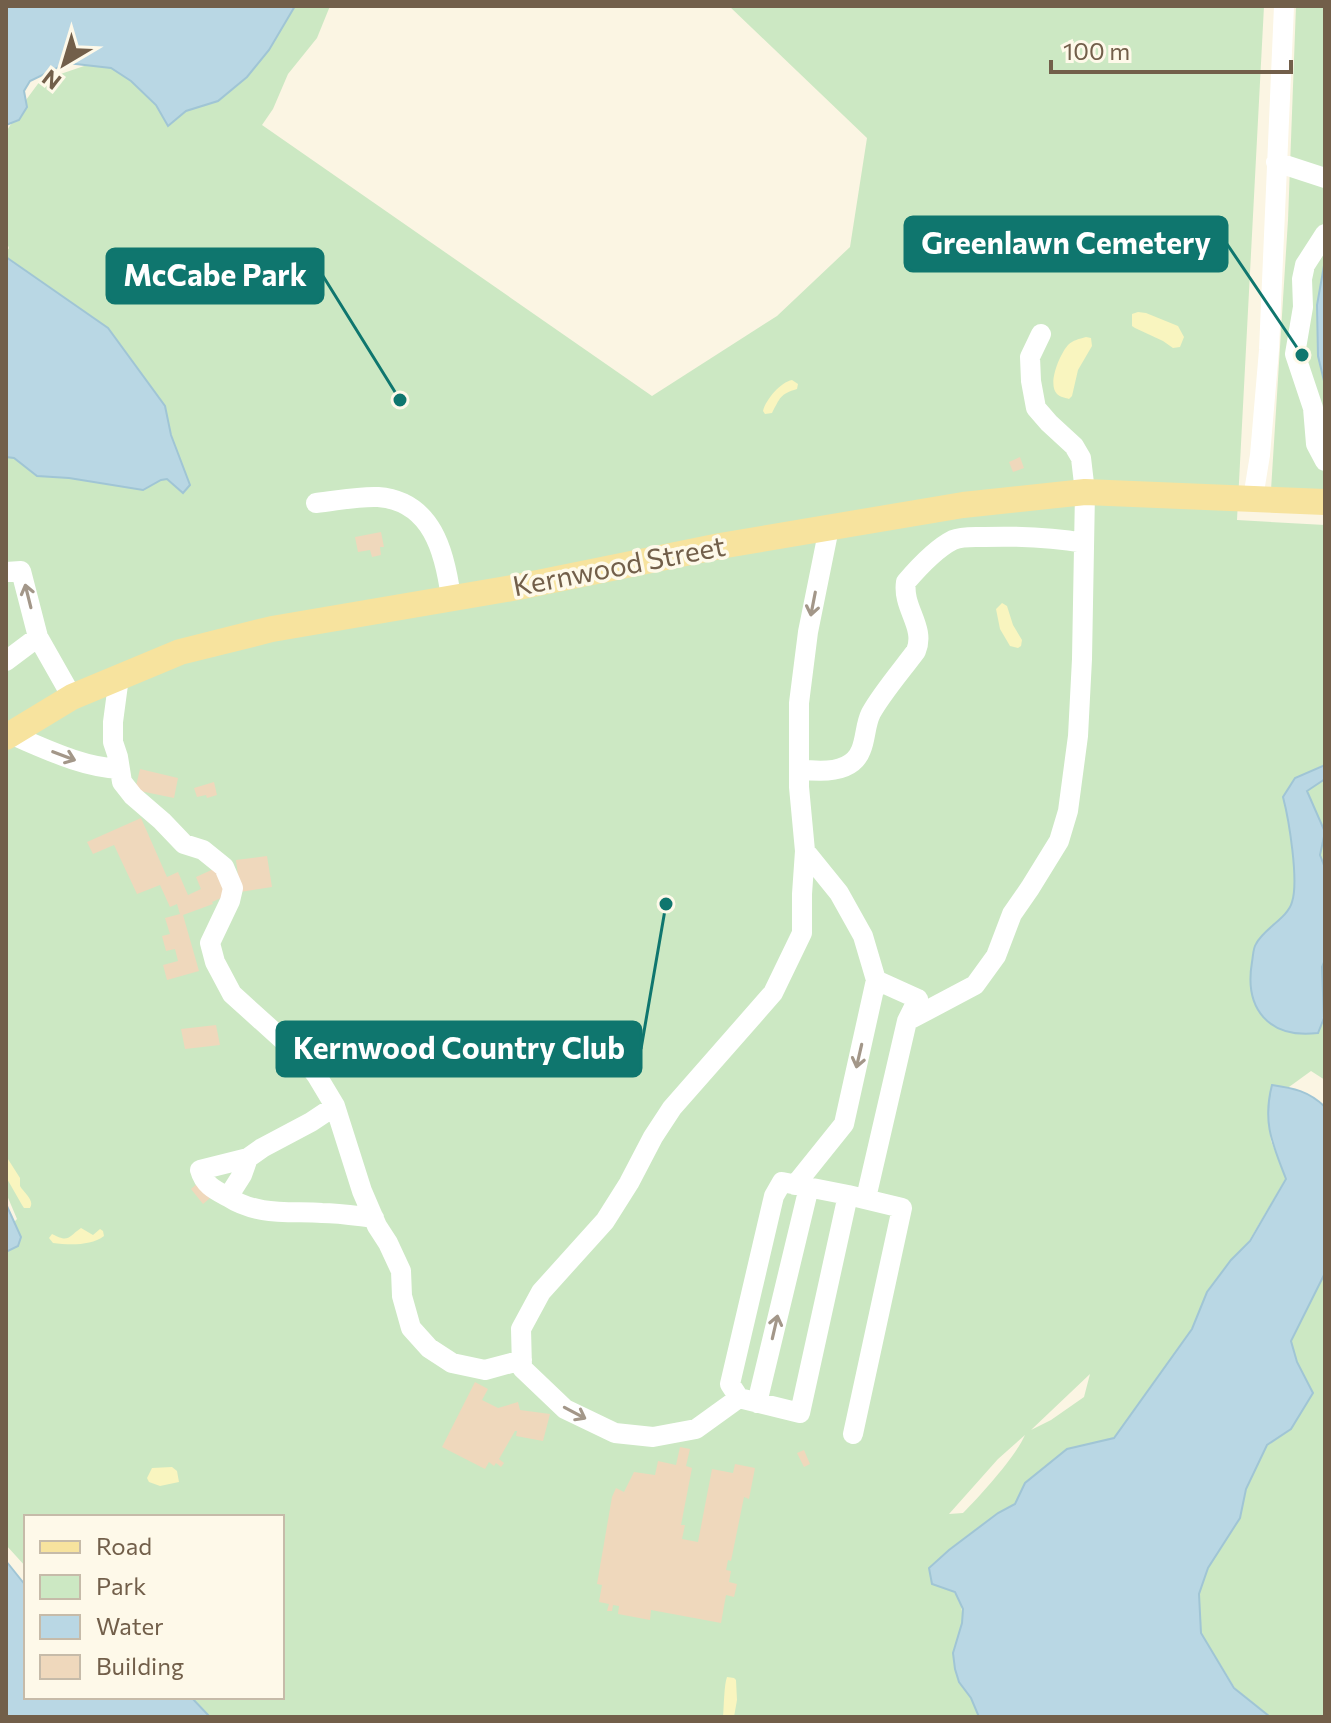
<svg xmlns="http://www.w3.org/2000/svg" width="1331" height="1723" viewBox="0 0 1331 1723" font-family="Commissioner,sans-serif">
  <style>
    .green { fill: #cce8c3; fill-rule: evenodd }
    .sand { fill: #f9f5bf }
    .water { fill: #b9d7e4; stroke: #a0c5d5; stroke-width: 2 }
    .building { fill: #efd8bc }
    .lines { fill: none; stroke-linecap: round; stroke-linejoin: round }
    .minor { stroke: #fff; stroke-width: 20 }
    .major { stroke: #f7e39e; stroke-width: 26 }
    .oneway { stroke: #a39789 }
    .labels { text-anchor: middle; stroke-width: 7; stroke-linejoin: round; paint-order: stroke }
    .street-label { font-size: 28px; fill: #725f4a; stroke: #fef9e9 }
    .leader { fill: none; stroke: #0f766e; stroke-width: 3 }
    .callout-dot { fill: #0f766e; stroke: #fef9e9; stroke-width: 3 }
    .callout { fill: #0f766e; stroke: #0f766e; stroke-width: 3 }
    .callout-label { font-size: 30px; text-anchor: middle; font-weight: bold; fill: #fff }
  </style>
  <rect width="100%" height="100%" fill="#fbf5e3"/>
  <path class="green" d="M74 6H330L317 38 288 74 273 109 262 125 652 396 777 316 850 247 867 138 729 6H1264L1237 520 1325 525V1080L1311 1071 1289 1087 1268 1118 1271 1141 1286 1178 1249 1241 1231 1260 1207 1292 1192 1329 1114 1438 1095 1444 1042 1471 1025 1483 1015 1504 998 1513 949 1550 929 1568C955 1592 969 1599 959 1636 956 1648 952 1654 955 1667 957 1680 966 1688 972 1699 975 1705 976 1711 979 1717H186L174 1697H282V1517H26V1567L6 1545V1230L17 1219 6 1193V253L9 248 6 241V132L11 124 6 125V50ZM67 63 87 65 40 81 26 100 24 91 30 81ZM1090 1374 1084 1397 1051 1420 1031 1430ZM1025 1435C1015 1457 982 1494 963 1513L949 1514 998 1459Z
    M1296 6H1325V494L1271 490 1288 220Z
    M1325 1273V1717H1276L1269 1716 1235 1688 1201 1633 1199 1594 1208 1568 1240 1518 1246 1489 1267 1445 1291 1429 1312 1393 1297 1362 1291 1341Z"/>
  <path class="sand" d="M1138 312 1146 313 1178 326 1184 337 1180 347 1173 348 1163 341 1135 328 1132 326V314Z
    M1086 337 1091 338 1092 346 1078 370 1072 396 1069 399C1066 398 1060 397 1057 394 1047 384 1060 354 1068 345 1073 340 1079 339 1086 337Z
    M792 380 798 384 797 389C780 394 780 398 772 413L765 414 763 411C766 399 781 382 792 380Z
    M1002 603 1007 606 1013 625 1022 640 1021 646 1018 648 1010 646 1000 629 996 609Z
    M6 1156 20 1178V1186C24 1193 35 1200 30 1208H24L22 1205 6 1177Z
    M81 1228 93 1235 100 1229 103 1231 104 1236C91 1246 69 1245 53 1243L49 1238 52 1234C69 1243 68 1237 81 1228Z
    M172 1467 177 1471 179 1482 160 1486 149 1482 147 1478 152 1468Z
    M727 1677 734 1678 736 1680 737 1700 734 1717H723C724 1706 724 1685 727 1677Z"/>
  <path class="water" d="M6 6H295L269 50 247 77 218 101 186 111 168 126 156 105 131 81 111 68 67 63 30 81 24 91 27 107 19 120 6 125Z
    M6 257 108 328 165 406 171 435 190 485 183 493 167 479 161 480 143 490 69 478 37 476 14 458 6 457Z
    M1325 260V385L1318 356 1317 305Z
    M1325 765V779L1307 791 1325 832 1320 855 1325 868V960L1322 967 1324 1018 1318 1033C1269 1039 1244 1009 1252 962 1253 957 1253 948 1256 944 1263 929 1288 918 1292 902 1299 881 1289 820 1283 797L1295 778Z
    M1272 1085C1293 1088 1309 1091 1325 1107V1273L1291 1341 1297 1362 1313 1393 1291 1429 1267 1445 1246 1489 1240 1518 1208 1568 1199 1594 1201 1633 1234 1688 1269 1716 1276 1717H979L971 1698 959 1682 955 1669 953 1653 962 1623 963 1609 955 1592 932 1584 929 1568 949 1550 998 1513 1015 1504 1025 1483 1067 1449 1114 1438 1192 1329 1207 1292 1231 1260 1250 1241 1286 1179C1273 1145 1262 1123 1272 1085Z
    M6 1204 21 1237 18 1246 6 1252Z
    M6 1561 26 1586V1697H191L210 1717H6Z"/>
  <path class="building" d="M1020 457 1024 468 1013 472 1009 462Z
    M381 532 384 547H380L381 555 372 557 370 550 358 552 355 537Z
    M140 769 178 778 174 798 135 790Z
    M214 782 217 795 207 798 206 795 197 797 194 788Z
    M141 818 167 877 178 872 188 895 201 889 196 877 218 867 230 894 212 902 213 904 183 915 199 971 167 980 163 965 178 961 175 949 166 951 162 936 170 934 165 918 180 914 177 904 170 907 160 885 137 894 114 845 93 854 87 842Z
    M267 856 272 887 240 892 236 860Z
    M216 1025 220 1045 185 1049 181 1029Z
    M198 1183 210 1198 203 1204 191 1189Z
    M475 1382 488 1389 482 1400 498 1408 518 1402 520 1410 550 1414 543 1441 516 1436 517 1431H515L499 1459 504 1463 501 1467 496 1463 494 1466 489 1462 485 1469 442 1447Z
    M680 1447 690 1449 686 1466 692 1468 681 1525H685L682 1539 698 1542 712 1469 733 1473 735 1464 755 1468 749 1499 744 1497 731 1561 728 1560 726 1570 731 1571 729 1582 737 1584 734 1597 726 1595 721 1623 651 1610 650 1620 618 1614 619 1606 613 1605 612 1611H607L609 1604 599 1602 602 1585 597 1584 612 1497 616 1488 624 1492 634 1472 655 1475 658 1461 676 1465Z
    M804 1450 810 1464 804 1467 797 1453Z"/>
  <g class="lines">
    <path class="minor" d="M1276 162 1325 178
      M1325 234 1305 265 1302 279 1303 307 1295 354 1313 408 1316 444 1325 461
      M1253 498 1260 455 1269 350 1284 6
      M316 503C336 501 358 496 378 497 432 501 445 552 451 598
      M6 572 21 571 38 637 72 697
      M6 661 38 637
      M119 677 113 722V742L118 757 122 782 133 796 162 821 184 844 203 850 224 867 233 888 230 901 210 943 215 962 232 994 305 1060 317 1076 335 1106 362 1191 377 1226 388 1243 401 1271 402 1296 411 1328 429 1348 452 1363 485 1370 522 1360
      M10 734C46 749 81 767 120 769
      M799 769C819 772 852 774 861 750 866 738 865 725 871 713 882 693 902 670 916 651 926 627 902 608 906 582 918 568 937 548 953 540 962 536 974 537 984 537 1018 536 1050 537 1084 543
      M907 1021 975 985 996 956 1012 914 1030 888 1059 841 1068 811 1078 736 1082 659 1085 492 1081 458 1074 446 1049 423 1036 408 1031 381 1030 357 1041 334
      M248 1158 200 1170C204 1185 215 1190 228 1197L242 1175 248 1158 262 1148 311 1122 335 1106
      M782 1182 848 1195 800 1413 739 1398 730 1384 774 1196Z
      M795 1185 844 1124 876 980 863 936 839 893 805 851
      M848 1195 902 1208 853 1434
      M228 1197C257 1216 289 1211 322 1213 340 1213 357 1216 374 1218
      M866 1198 907 1021 918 999 876 980
      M739 1398 696 1429 653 1437 615 1433 565 1409 522 1368 521 1329 541 1292 605 1221 629 1183 653 1137 672 1108 773 993 802 933V894L805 851 799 787V703L808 632 829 528
      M757 1403 809 1187"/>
    <path class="major" d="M6 737 72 697 180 652 272 629 518 587 720 546 963 505 1085 492 1325 502"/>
  </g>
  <defs><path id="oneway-shaft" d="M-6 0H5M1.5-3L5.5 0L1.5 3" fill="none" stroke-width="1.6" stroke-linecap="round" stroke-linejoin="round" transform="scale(2)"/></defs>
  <g class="oneway">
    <use href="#oneway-shaft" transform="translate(28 596) rotate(-104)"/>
    <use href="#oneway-shaft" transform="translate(813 604) rotate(101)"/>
    <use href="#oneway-shaft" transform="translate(64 756) rotate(21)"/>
    <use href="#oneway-shaft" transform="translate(859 1056) rotate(103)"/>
    <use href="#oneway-shaft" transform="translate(775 1327) rotate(-77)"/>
    <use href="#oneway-shaft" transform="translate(575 1413) rotate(28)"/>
  </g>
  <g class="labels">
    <g class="street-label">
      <text transform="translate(619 566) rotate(-11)" y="10">Kernwood Street</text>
    </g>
  </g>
  <path class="leader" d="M1302 355L1227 244M400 400L323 276M666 904L641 1049"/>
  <g class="callout-dot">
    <circle cx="1302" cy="355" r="8"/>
    <circle cx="400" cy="400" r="8"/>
    <circle cx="666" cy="904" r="8"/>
  </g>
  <g class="callout">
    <rect x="905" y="217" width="322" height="54" rx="8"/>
    <rect x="107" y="249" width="216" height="54" rx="8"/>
    <rect x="277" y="1022" width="364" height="54" rx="8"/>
  </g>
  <g class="callout-label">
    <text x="1066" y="254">Greenlawn Cemetery</text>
    <text x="215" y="286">McCabe Park</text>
    <text x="459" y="1059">Kernwood Country Club</text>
  </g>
  <rect width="1331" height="1723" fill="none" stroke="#725f4a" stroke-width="16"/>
  <rect x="24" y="1515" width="260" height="184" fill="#fef9e9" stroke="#c6bba9" stroke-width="2"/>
  <rect x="40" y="1541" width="40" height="12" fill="#f7e39e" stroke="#c6bba9" stroke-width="2"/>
  <text x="96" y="1555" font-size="24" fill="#725f4a">Road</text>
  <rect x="40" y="1575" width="40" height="24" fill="#cce8c3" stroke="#c6bba9" stroke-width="2"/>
  <text x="96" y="1595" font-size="24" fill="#725f4a">Park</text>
  <rect x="40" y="1615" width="40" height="24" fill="#b9d7e4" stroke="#c6bba9" stroke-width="2"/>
  <text x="96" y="1635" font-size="24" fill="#725f4a">Water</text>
  <rect x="40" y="1655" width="40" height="24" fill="#efd8bc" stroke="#c6bba9" stroke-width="2"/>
  <text x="96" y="1675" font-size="24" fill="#725f4a">Building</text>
  <g transform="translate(64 64) rotate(218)" stroke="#fef9e9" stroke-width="6" paint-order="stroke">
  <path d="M0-6L14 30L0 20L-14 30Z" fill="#725f4a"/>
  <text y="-12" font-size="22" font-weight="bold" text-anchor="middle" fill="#725f4a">N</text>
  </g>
  <path d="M1051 60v12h240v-12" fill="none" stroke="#725f4a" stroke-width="4"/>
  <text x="1063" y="60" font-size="24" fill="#725f4a" stroke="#fef9e9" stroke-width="6" paint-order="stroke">100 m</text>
</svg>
